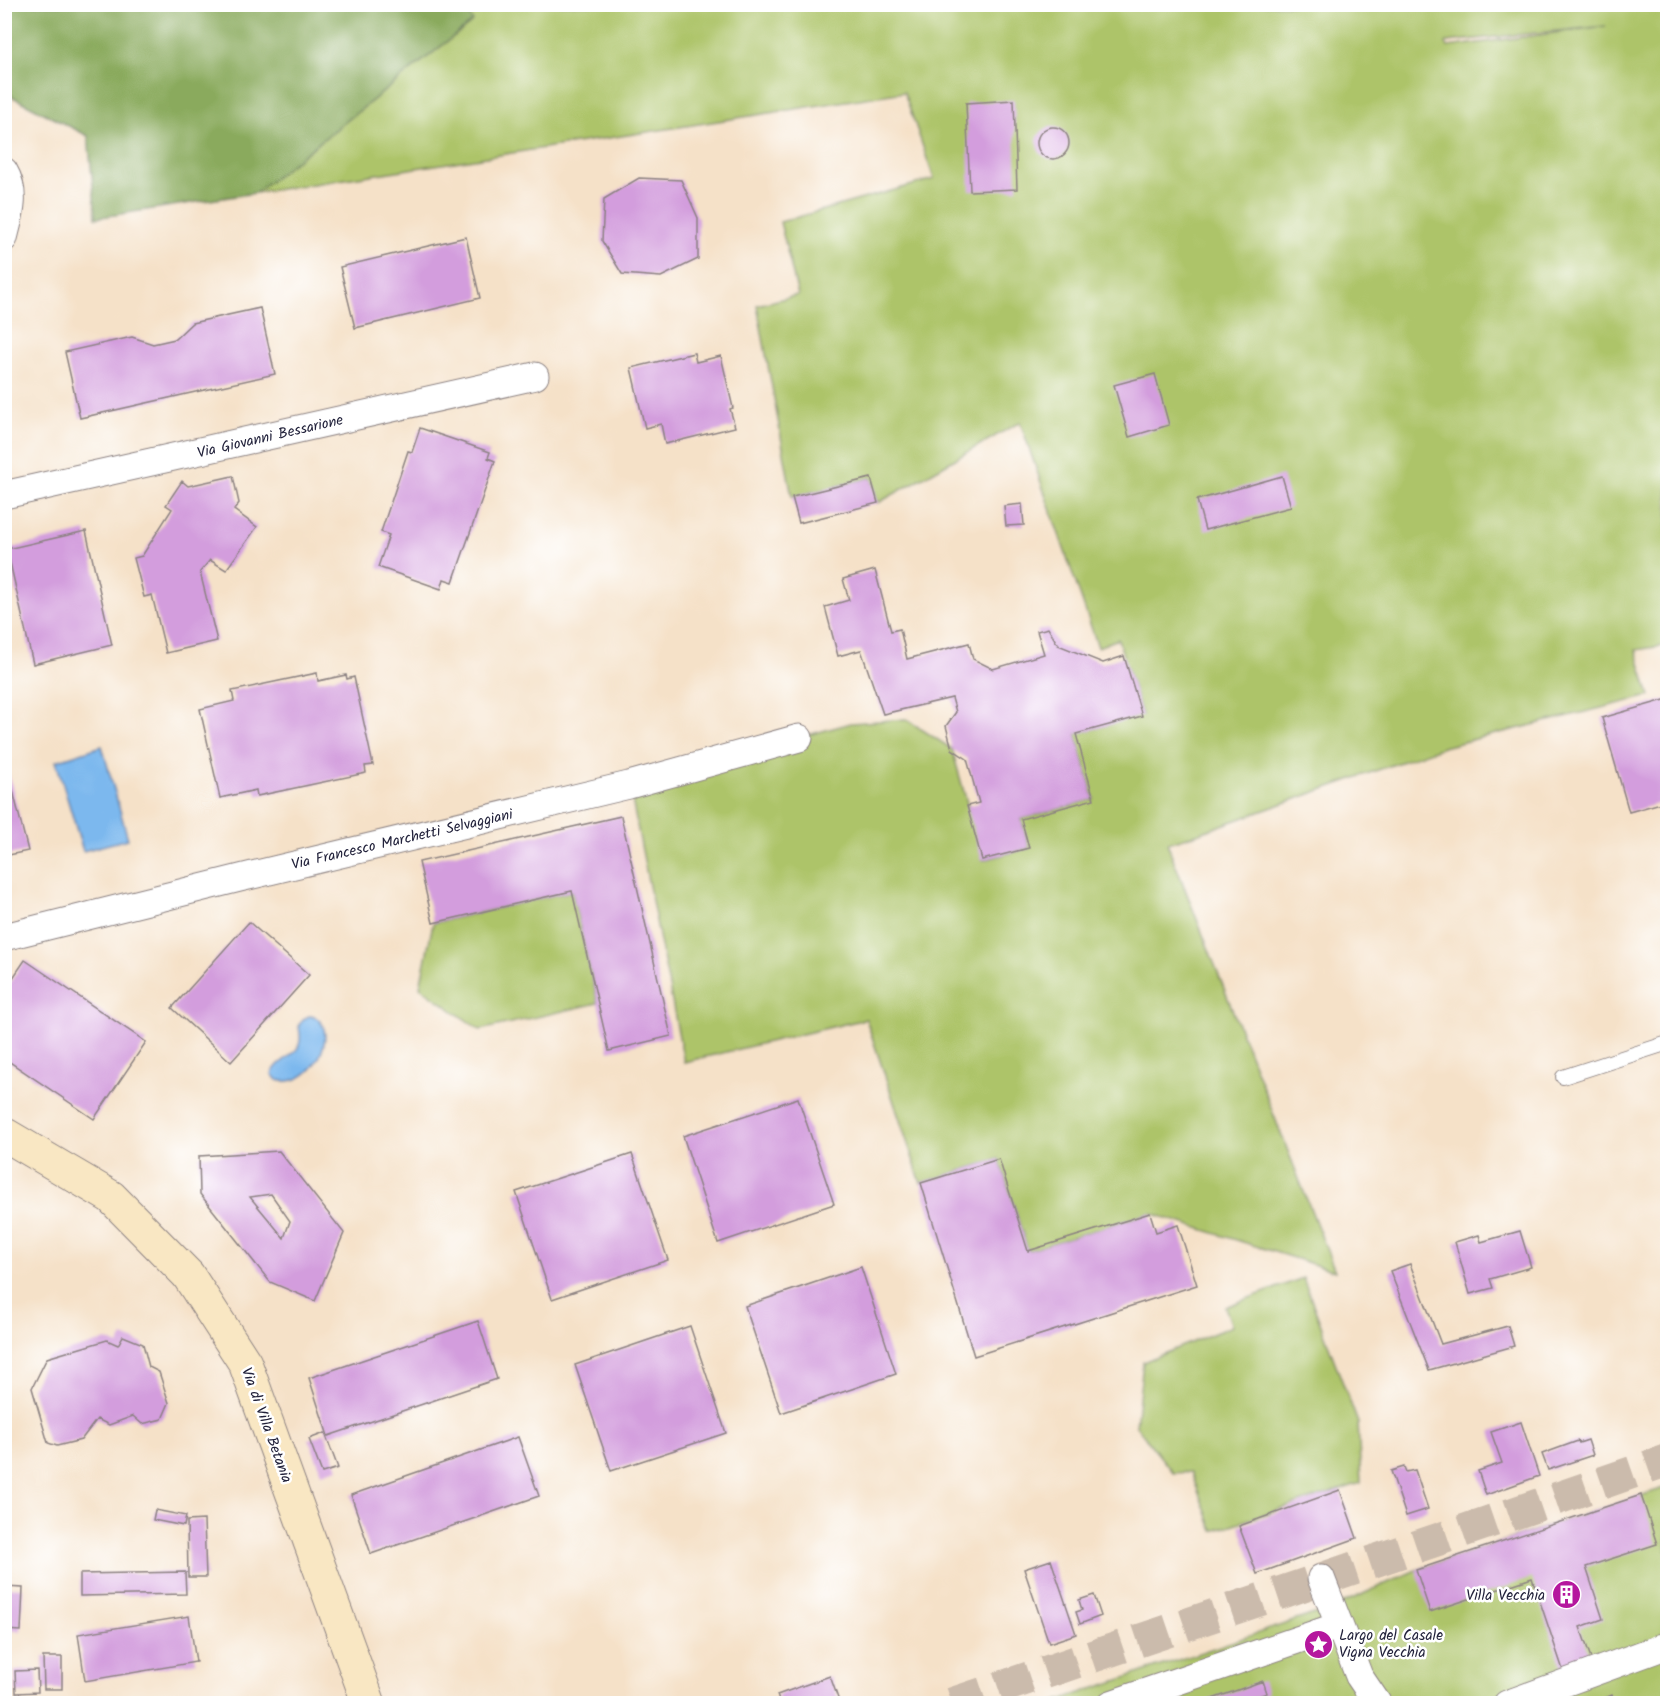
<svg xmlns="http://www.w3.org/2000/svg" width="1672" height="1708" viewBox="0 0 1672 1708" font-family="Kalam,sans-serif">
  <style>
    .green { fill: #adc469; stroke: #687352; stroke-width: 1.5; fill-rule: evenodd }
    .forest { fill: #8aaa5d; stroke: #56664c; stroke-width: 1.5 }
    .water { fill: #7bb8ee; stroke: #4e6d94; stroke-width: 1.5 }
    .building { fill: #d39ddd; fill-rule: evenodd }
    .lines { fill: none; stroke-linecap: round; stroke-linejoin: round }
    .secondary-tunnel { stroke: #cbbbac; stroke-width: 33; stroke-dasharray: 33 16; stroke-linecap: butt }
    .lane-casing { stroke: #8c8282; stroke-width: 16 }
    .street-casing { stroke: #8c8282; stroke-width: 29 }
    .secondary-casing { stroke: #8c8282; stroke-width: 35 }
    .lane { stroke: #fff; stroke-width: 14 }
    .street { stroke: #fff; stroke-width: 27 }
    .secondary { stroke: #f9e7c3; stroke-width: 33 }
    .labels { text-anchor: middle; stroke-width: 5; stroke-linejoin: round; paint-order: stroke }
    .street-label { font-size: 15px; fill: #22223b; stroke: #fff }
    .poi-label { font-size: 15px; fill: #22223b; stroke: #fff; text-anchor: end }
  </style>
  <rect width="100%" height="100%" fill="#fff"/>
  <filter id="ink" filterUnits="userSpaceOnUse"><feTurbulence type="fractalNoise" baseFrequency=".0167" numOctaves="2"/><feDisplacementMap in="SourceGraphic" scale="12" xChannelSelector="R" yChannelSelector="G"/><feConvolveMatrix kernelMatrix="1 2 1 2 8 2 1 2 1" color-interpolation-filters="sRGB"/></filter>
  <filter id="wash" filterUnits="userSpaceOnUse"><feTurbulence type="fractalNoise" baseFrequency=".008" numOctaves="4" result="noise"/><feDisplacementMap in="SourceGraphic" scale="24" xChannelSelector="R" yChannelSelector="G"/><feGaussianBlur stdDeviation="1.35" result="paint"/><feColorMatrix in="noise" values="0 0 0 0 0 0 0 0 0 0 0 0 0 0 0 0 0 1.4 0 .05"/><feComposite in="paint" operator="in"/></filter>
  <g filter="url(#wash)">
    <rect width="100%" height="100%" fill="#f5e1c8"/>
    <path class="green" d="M461 5H1667L1668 645 1636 650 1650 696 1443 747 1191 836 1167 843 1335 1271 1150 1213 1028 1251 999 1159 921 1183 866 1019 684 1062 629 785 851 723 906 719 952 749 983 860 1029 848 1021 819 1094 799 1076 734 1142 715 1118 639 1098 647 1020 422 878 503 871 478 792 497 757 305 798 295 780 222 934 179 904 92 255 193 472 22ZM1606 26 1448 47 1446 43 1447 42Z
      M572 891 598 1003 480 1030 420 987 433 923Z
      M1303 1278 1358 1423 1361 1483 1213 1531 1191 1472 1173 1473 1136 1426 1143 1362 1232 1326 1225 1307Z
      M1667 1487V1703L1048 1704 1332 1608 1416 1570Z"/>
    <path class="forest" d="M461 5 473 21 255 193 96 218 88 136 5 93V5Z"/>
    <path class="water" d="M102 746 128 839 83 851 56 761Z
      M309 1016C342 1018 319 1091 277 1080L272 1074C277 1059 299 1057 300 1040 301 1035 299 1030 299 1025L303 1019Z"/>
    <g id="blocks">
      <path class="building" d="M1014 100 1017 189 970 191 966 103Z
        M1037 143a16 16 0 1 1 32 0a16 16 0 1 1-32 0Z
        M639 178 681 180 698 218V259L661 277 622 274 602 241 604 199Z
        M466 237 480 298 355 328 340 267Z
        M260 308 275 374 80 418 65 352 132 337 153 344 175 339 192 323Z
        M694 353 696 362 721 356 733 408 730 409 735 427 665 444 661 424 645 428 631 368Z
        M1155 374 1169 425 1129 437 1114 385Z
        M420 428 490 452 488 458 495 461 453 582 444 579 441 589 378 567 389 535 381 532 408 451 412 452Z
        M233 476 239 503 234 510 257 527 226 570 210 560 200 572 217 641 166 653 152 595 144 597 134 558 142 556 172 509 166 505 182 481 188 486Z
        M1282 476 1291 507 1205 530 1197 500Z
        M871 478 878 503 799 523 792 497Z
        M1022 504 1024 525 1006 526 1004 506Z
        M86 531 112 645 33 664 7 549Z
        M875 570 891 631 900 629 907 659 969 643 973 659 993 669 1044 654 1037 631 1048 628 1058 645 1103 663 1124 656 1142 716 1076 734 1094 799 1021 819 1029 848 982 860 967 806 979 803 967 759 952 749 946 726 956 712 952 698 883 714 861 650 838 656 825 607 849 600 843 579Z
        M317 673 318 681 346 675 347 679 354 677 373 765 365 766 366 773 257 796 256 790 220 798 200 709 234 701 232 691Z
        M1668 699V801L1629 812 1602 718Z
        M4 755 28 851 4 856Z
        M621 816 671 1036 609 1051 572 891 433 923 419 862Z
        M249 922 309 975 231 1062 172 1008Z
        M25 960 146 1042 94 1119 4 1058V991Z
        M798 1098 834 1204 718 1243 683 1136Z
        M279 1151 344 1233 315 1301 270 1282 200 1194 199 1156ZM271 1194 290 1221 284 1238 250 1197Z
        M632 1154 668 1260 552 1299 516 1192Z
        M999 1159 1028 1251 1150 1213 1156 1232 1178 1225 1197 1285 974 1356 921 1183Z
        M1520 1231 1531 1267 1490 1279 1493 1288 1470 1294 1455 1242 1479 1235 1481 1242Z
        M1410 1264 1441 1344 1508 1326 1514 1346 1429 1370 1390 1271Z
        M861 1267 896 1374 781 1413 745 1306Z
        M478 1321 497 1379 328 1436 309 1378Z
        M690 1326 726 1433 611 1471 575 1365Z
        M123 1336 143 1344 149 1367 159 1372 169 1403 162 1419 142 1424 133 1416 109 1425 97 1419 81 1440 57 1446 48 1443 32 1388 47 1358 107 1340 118 1345Z
        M1521 1422 1539 1476 1486 1495 1478 1471 1502 1463 1491 1432Z
        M325 1433 338 1468 322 1473 309 1439Z
        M518 1437 539 1496 371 1554 351 1495Z
        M1588 1440 1593 1455 1548 1470 1542 1454 1578 1441 1579 1443Z
        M1404 1467 1406 1472 1415 1470 1428 1509 1406 1516 1391 1471Z
        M1340 1490 1357 1538 1257 1574 1239 1526Z
        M1641 1495 1657 1544 1586 1567 1603 1619 1580 1627 1592 1661 1563 1670 1532 1578 1430 1612 1416 1570Z
        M155 1510 186 1516 184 1526 153 1520Z
        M204 1520 206 1577H188L187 1521Z
        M1051 1560 1076 1634 1049 1643 1024 1569Z
        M185 1572 186 1594 80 1596V1574Z
        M4 1587 23 1588 21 1631 4 1630Z
        M1094 1595 1101 1616 1080 1624 1076 1612 1082 1610 1079 1600Z
        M189 1616 196 1662 85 1681 78 1634Z
        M43 1657H62V1689H44Z
        M37 1670 38 1692 16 1693 15 1671Z
        M830 1676 840 1704H780L777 1695Z
        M1263 1681 1267 1693 1237 1704H1198Z
        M1612 1695 1615 1704H1592V1703Z"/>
    </g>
  </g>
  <g filter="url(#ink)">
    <use href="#blocks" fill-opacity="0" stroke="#8c8282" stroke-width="1.5"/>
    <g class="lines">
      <path class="secondary-tunnel" d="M952 1704 1460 1532 1668 1460"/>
      <defs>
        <path id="lane" d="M1563 1077 1668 1043"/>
        <path id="street" d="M4 171C17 193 10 215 4 238
          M4 495 535 376
          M4 937 240 878 629 785 799 738
          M1321 1578 1359 1676 1378 1704
          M1111 1704 1338 1626
          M1507 1704 1668 1645"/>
        <path id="secondary" d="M4 1134 111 1197 188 1275 245 1363 369 1704"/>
      </defs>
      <use href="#lane" class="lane-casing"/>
      <use href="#street" class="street-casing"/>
      <use href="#secondary" class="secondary-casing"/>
      <use href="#lane" class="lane"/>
      <use href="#street" class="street"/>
      <use href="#secondary" class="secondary"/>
    </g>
  </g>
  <defs>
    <symbol id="building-disc" viewBox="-11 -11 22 22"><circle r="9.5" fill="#b5179e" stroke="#fff"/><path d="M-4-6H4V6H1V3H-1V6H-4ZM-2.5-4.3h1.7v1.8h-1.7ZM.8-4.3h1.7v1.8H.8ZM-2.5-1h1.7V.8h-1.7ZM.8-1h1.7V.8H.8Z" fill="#fff"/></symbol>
    <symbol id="sight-disc" viewBox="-11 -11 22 22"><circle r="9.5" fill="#b5179e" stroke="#fff"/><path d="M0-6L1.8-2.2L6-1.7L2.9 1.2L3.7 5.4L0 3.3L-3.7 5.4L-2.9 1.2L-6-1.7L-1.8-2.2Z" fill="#fff"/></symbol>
  </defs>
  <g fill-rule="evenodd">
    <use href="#building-disc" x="1550" y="1578" width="33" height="33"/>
    <use href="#sight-disc" x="1302" y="1628" width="33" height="33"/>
  </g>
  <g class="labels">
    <g class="street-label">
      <text transform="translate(270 436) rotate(-13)" y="5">Via Giovanni Bessarione</text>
      <text transform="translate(402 839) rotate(-13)" y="5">Via Francesco Marchetti Selvaggiani</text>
      <text transform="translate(267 1425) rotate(70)" y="5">Via di Villa Betania</text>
    </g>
    <g class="poi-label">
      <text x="1545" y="1600">Villa Vecchia</text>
      <text x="1339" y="1640" text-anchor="start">Largo del Casale<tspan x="1339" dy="17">Vigna Vecchia</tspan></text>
    </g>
  </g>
  <rect width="1672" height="1708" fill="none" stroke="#fff" stroke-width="24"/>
</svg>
